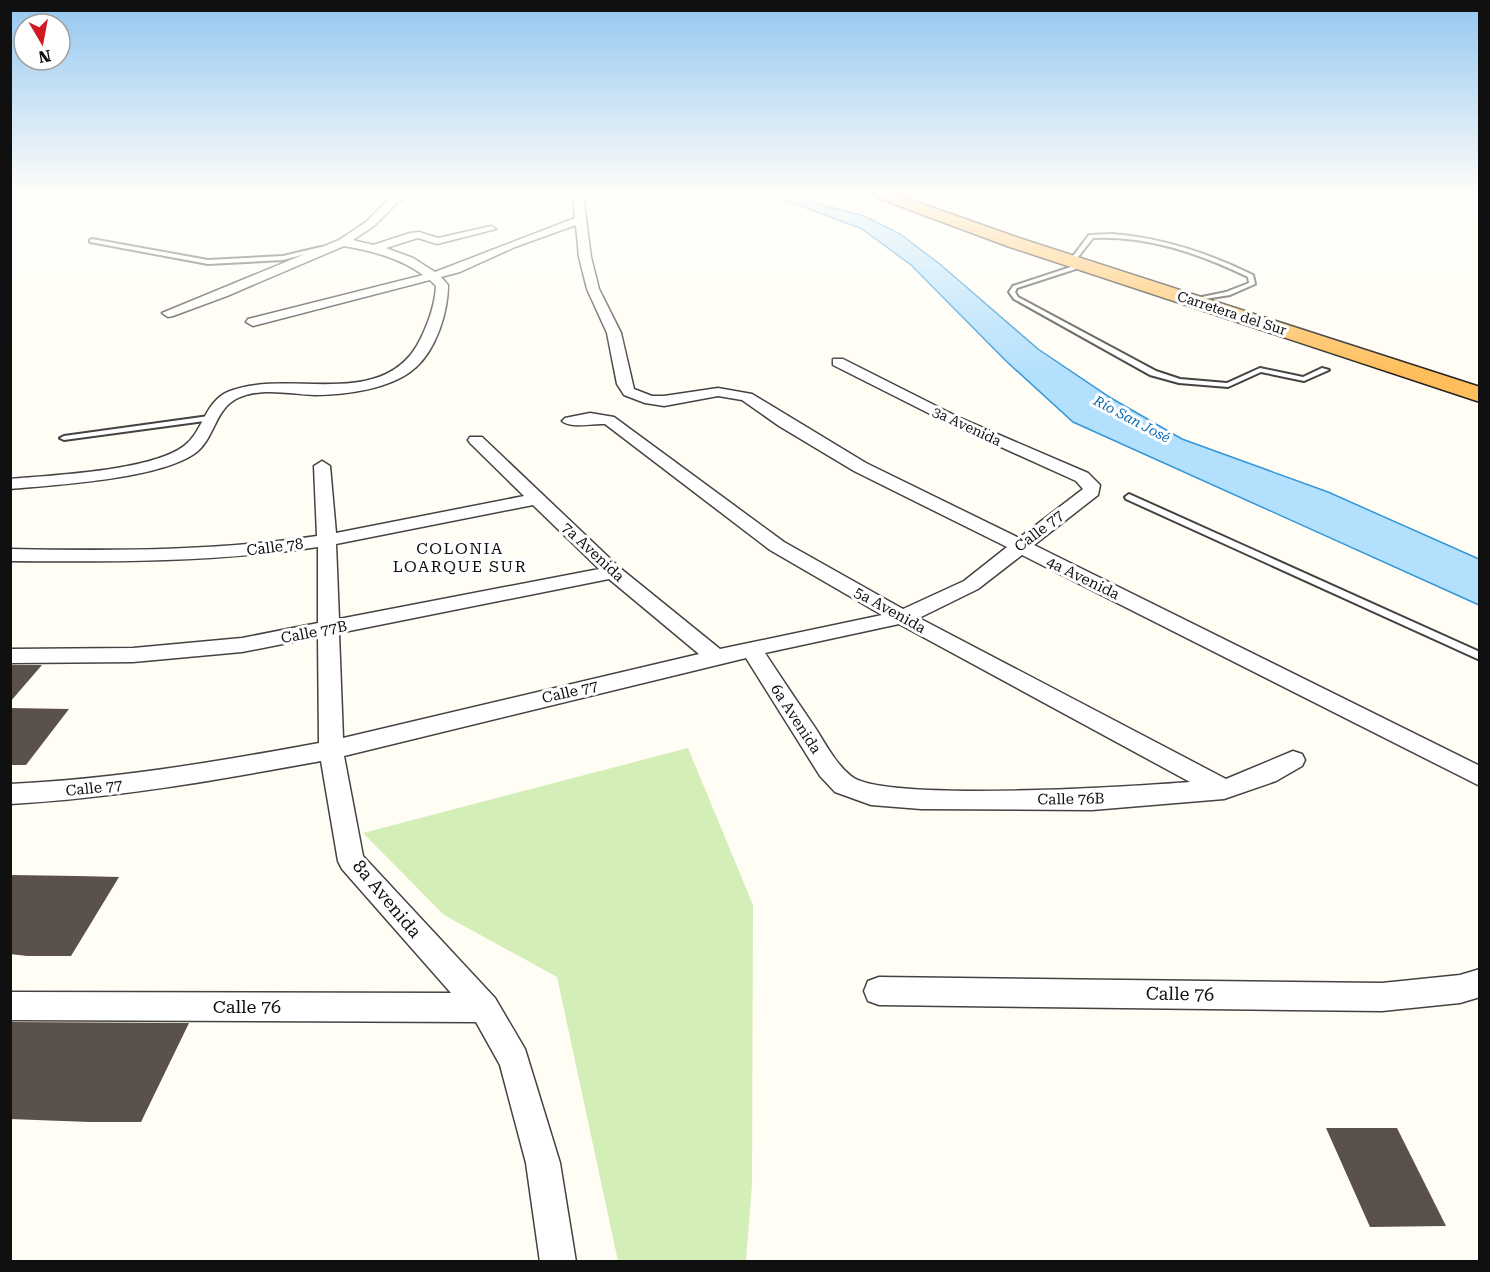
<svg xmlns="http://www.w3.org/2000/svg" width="1490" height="1272" viewBox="0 0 1490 1272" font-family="'Roboto Serif',serif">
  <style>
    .green { fill: #d4eeb8 }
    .water { fill: #b3e0fc; stroke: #3397da; stroke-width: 1.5 }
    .building { fill: #5a514b }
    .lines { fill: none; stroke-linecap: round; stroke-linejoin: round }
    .service-casing { stroke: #434343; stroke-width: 4 }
    .minor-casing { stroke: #434343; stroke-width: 3 }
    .trunk-casing { stroke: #212121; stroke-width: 3 }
    .service { fill: #fff; fill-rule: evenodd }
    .minor { fill: #fff; fill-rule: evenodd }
    .trunk { fill: #ffbe5b; fill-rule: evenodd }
    .labels { text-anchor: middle; stroke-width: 6; stroke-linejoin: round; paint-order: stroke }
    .far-street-label { font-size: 14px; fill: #101010; stroke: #fff }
    .far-water-label { font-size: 14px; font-style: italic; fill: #0c68b0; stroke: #fff }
    .street-label { font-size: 15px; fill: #101010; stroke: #fff }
    .neighbourhood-label { font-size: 16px; letter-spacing: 1.5px; fill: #101010; stroke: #fff }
    .near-street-label { font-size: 18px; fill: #101010; stroke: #fff }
  </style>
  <rect width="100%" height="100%" fill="#fffdf4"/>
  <path class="green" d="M688 748 753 905 752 1184 746 1261H618L557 977 444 915 363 833Z"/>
  <path class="water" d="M772 195H800L823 205 864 216 900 234 941 265 1038 349 1111 398 1182 439 1328 492 1479 559V605L1073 422 1006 361 911 265 862 229Z"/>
  <path class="building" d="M10 665H42L10 702Z
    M10 708 69 709 26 765H10Z
    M10 875 78 876 119 877 71 956H27L10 954Z
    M10 1022 189 1023 141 1122H89L10 1119Z
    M1326 1128H1397L1446 1226 1370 1227Z"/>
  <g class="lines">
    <defs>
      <path id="service" d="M1112 234C1163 238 1208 253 1253 275L1255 284 1230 295 1192 301V299L1226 292 1249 283 1248 277C1198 253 1149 236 1093 238L1078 257 1068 262 1065 260 1074 255 1089 235Z
        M92 239 208 260 283 256 321 247 324 249 283 260 208 264 90 242V240Z
        M1083 263 1086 265 1085 266 1017 288 1015 292 1018 297 1156 371 1180 379 1227 383 1260 368 1303 377 1322 368 1329 370 1304 381 1261 372 1228 387 1179 383 1150 375 1014 299 1009 292 1013 286Z
        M209 416 213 418 212 420 64 440 60 438 64 436Z
        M1129 494 1480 652V660L1126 499 1125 497Z"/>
      <path id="minor" d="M237 195H255L250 198Z
        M398 195H411L398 202 374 226 353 240 373 245 410 233 419 232 438 238 491 226 496 229 437 244 418 238 386 248 413 258 435 272 575 218 573 195H583L591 257 599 289 621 333 634 389 652 396H664L718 388 752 394 866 463 1019 538 1083 489 1076 481 950 424 833 365V359H843L960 418 1088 473 1100 485 1098 495 1034 545 1480 766V786L1022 555 978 589 919 618 1226 779 1293 751 1302 754 1305 760 1302 766 1276 781 1224 799 1092 810 921 809 871 805 835 792 820 776 746 658 344 756 363 856 495 998 525 1049 560 1163 576 1262H540L526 1163 500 1065 476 1022 10 1020V992L451 993 342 869 338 861 321 761C217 780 116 798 10 804V784C115 779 216 762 319 743L318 637 242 652 133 662 10 663V649L133 648 242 638 318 623V547C216 562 114 562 10 561V549C113 551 215 551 317 536L314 466 322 461 330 466 336 533 524 496 470 443 468 440 470 437H482L620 568 720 649 882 615 770 550 605 424C592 423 571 429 562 421L565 418 590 413 614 417 784 542 903 609 964 581 1007 547 854 471 779 426 742 400 718 396 664 406 645 403 624 395 617 384 607 333 587 289 579 257 576 225 515 247 460 272 441 277 448 285C448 312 436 350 415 368 392 389 345 395 315 395 290 394 261 387 238 398 214 409 215 440 194 454 157 479 56 485 10 489V479C53 475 151 471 184 446 204 431 204 401 230 391 289 368 386 413 421 338 429 321 435 305 436 286L430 280 253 326 246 322 248 319 423 275C400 258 372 251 344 246L227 296 173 316 168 317 162 313 339 240 366 222 390 198ZM533 505 599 569 339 619 336 544ZM609 579 699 654 343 738 339 633ZM899 624 1190 782C1138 786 882 803 851 776 836 764 826 745 816 729 799 704 782 679 765 653Z
        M1480 969V997L1460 1003 1382 1011 879 1005 868 1001 864 991 868 981 879 977 1382 983 1460 975Z"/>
      <path id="trunk" d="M875 195H897L1019 238 1480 387V402L1007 246 878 198Z"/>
    </defs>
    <use href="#service" class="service-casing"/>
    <use href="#minor" class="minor-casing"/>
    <use href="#trunk" class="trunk-casing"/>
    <use href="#service" class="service"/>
    <use href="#minor" class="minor"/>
    <use href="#trunk" class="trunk"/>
  </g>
  <linearGradient id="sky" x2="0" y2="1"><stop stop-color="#93c6f0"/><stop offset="0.52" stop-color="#fffefa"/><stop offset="1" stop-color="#fffefa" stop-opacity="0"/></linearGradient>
  <rect width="1490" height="373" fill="url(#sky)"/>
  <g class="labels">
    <g class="far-street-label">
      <text transform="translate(1232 313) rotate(18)" y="5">Carretera del Sur</text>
      <text transform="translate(967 426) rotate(25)" y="5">3a Avenida</text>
    </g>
    <g class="far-water-label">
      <text transform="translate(1132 419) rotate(28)" y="5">Río San José</text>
    </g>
    <g class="street-label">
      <text transform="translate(1039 531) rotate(-38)" y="5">Calle 77</text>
      <text transform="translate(275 547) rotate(-7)" y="5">Calle 78</text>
      <text transform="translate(593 552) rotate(43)" y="5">7a Avenida</text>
      <text transform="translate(1083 578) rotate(26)" y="5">4a Avenida</text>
      <text transform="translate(890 610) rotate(29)" y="5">5a Avenida</text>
      <text transform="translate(314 632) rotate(-11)" y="5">Calle 77B</text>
      <text transform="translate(570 692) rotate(-13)" y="5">Calle 77</text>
      <text transform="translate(796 719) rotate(57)" y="5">6a Avenida</text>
      <text transform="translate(94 788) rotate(-6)" y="5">Calle 77</text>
      <text transform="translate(1071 799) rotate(-1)" y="5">Calle 76B</text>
    </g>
    <g class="neighbourhood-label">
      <text x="460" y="554">COLONIA<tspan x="460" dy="18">LOARQUE SUR</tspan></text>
    </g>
    <g class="near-street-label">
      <text transform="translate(387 899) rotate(50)" y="6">8a Avenida</text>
      <text transform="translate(1180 994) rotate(1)" y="6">Calle 76</text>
      <text x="247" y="1013">Calle 76</text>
    </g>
  </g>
  <rect width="1490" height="1272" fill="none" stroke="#101010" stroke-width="24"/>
  <g transform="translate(42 42) rotate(170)"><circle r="28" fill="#ffffff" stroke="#9f9f9f" stroke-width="1.5"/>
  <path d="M0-4.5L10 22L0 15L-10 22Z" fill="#cf1a22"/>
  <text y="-9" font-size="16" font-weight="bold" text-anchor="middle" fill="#101010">N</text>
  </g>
</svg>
